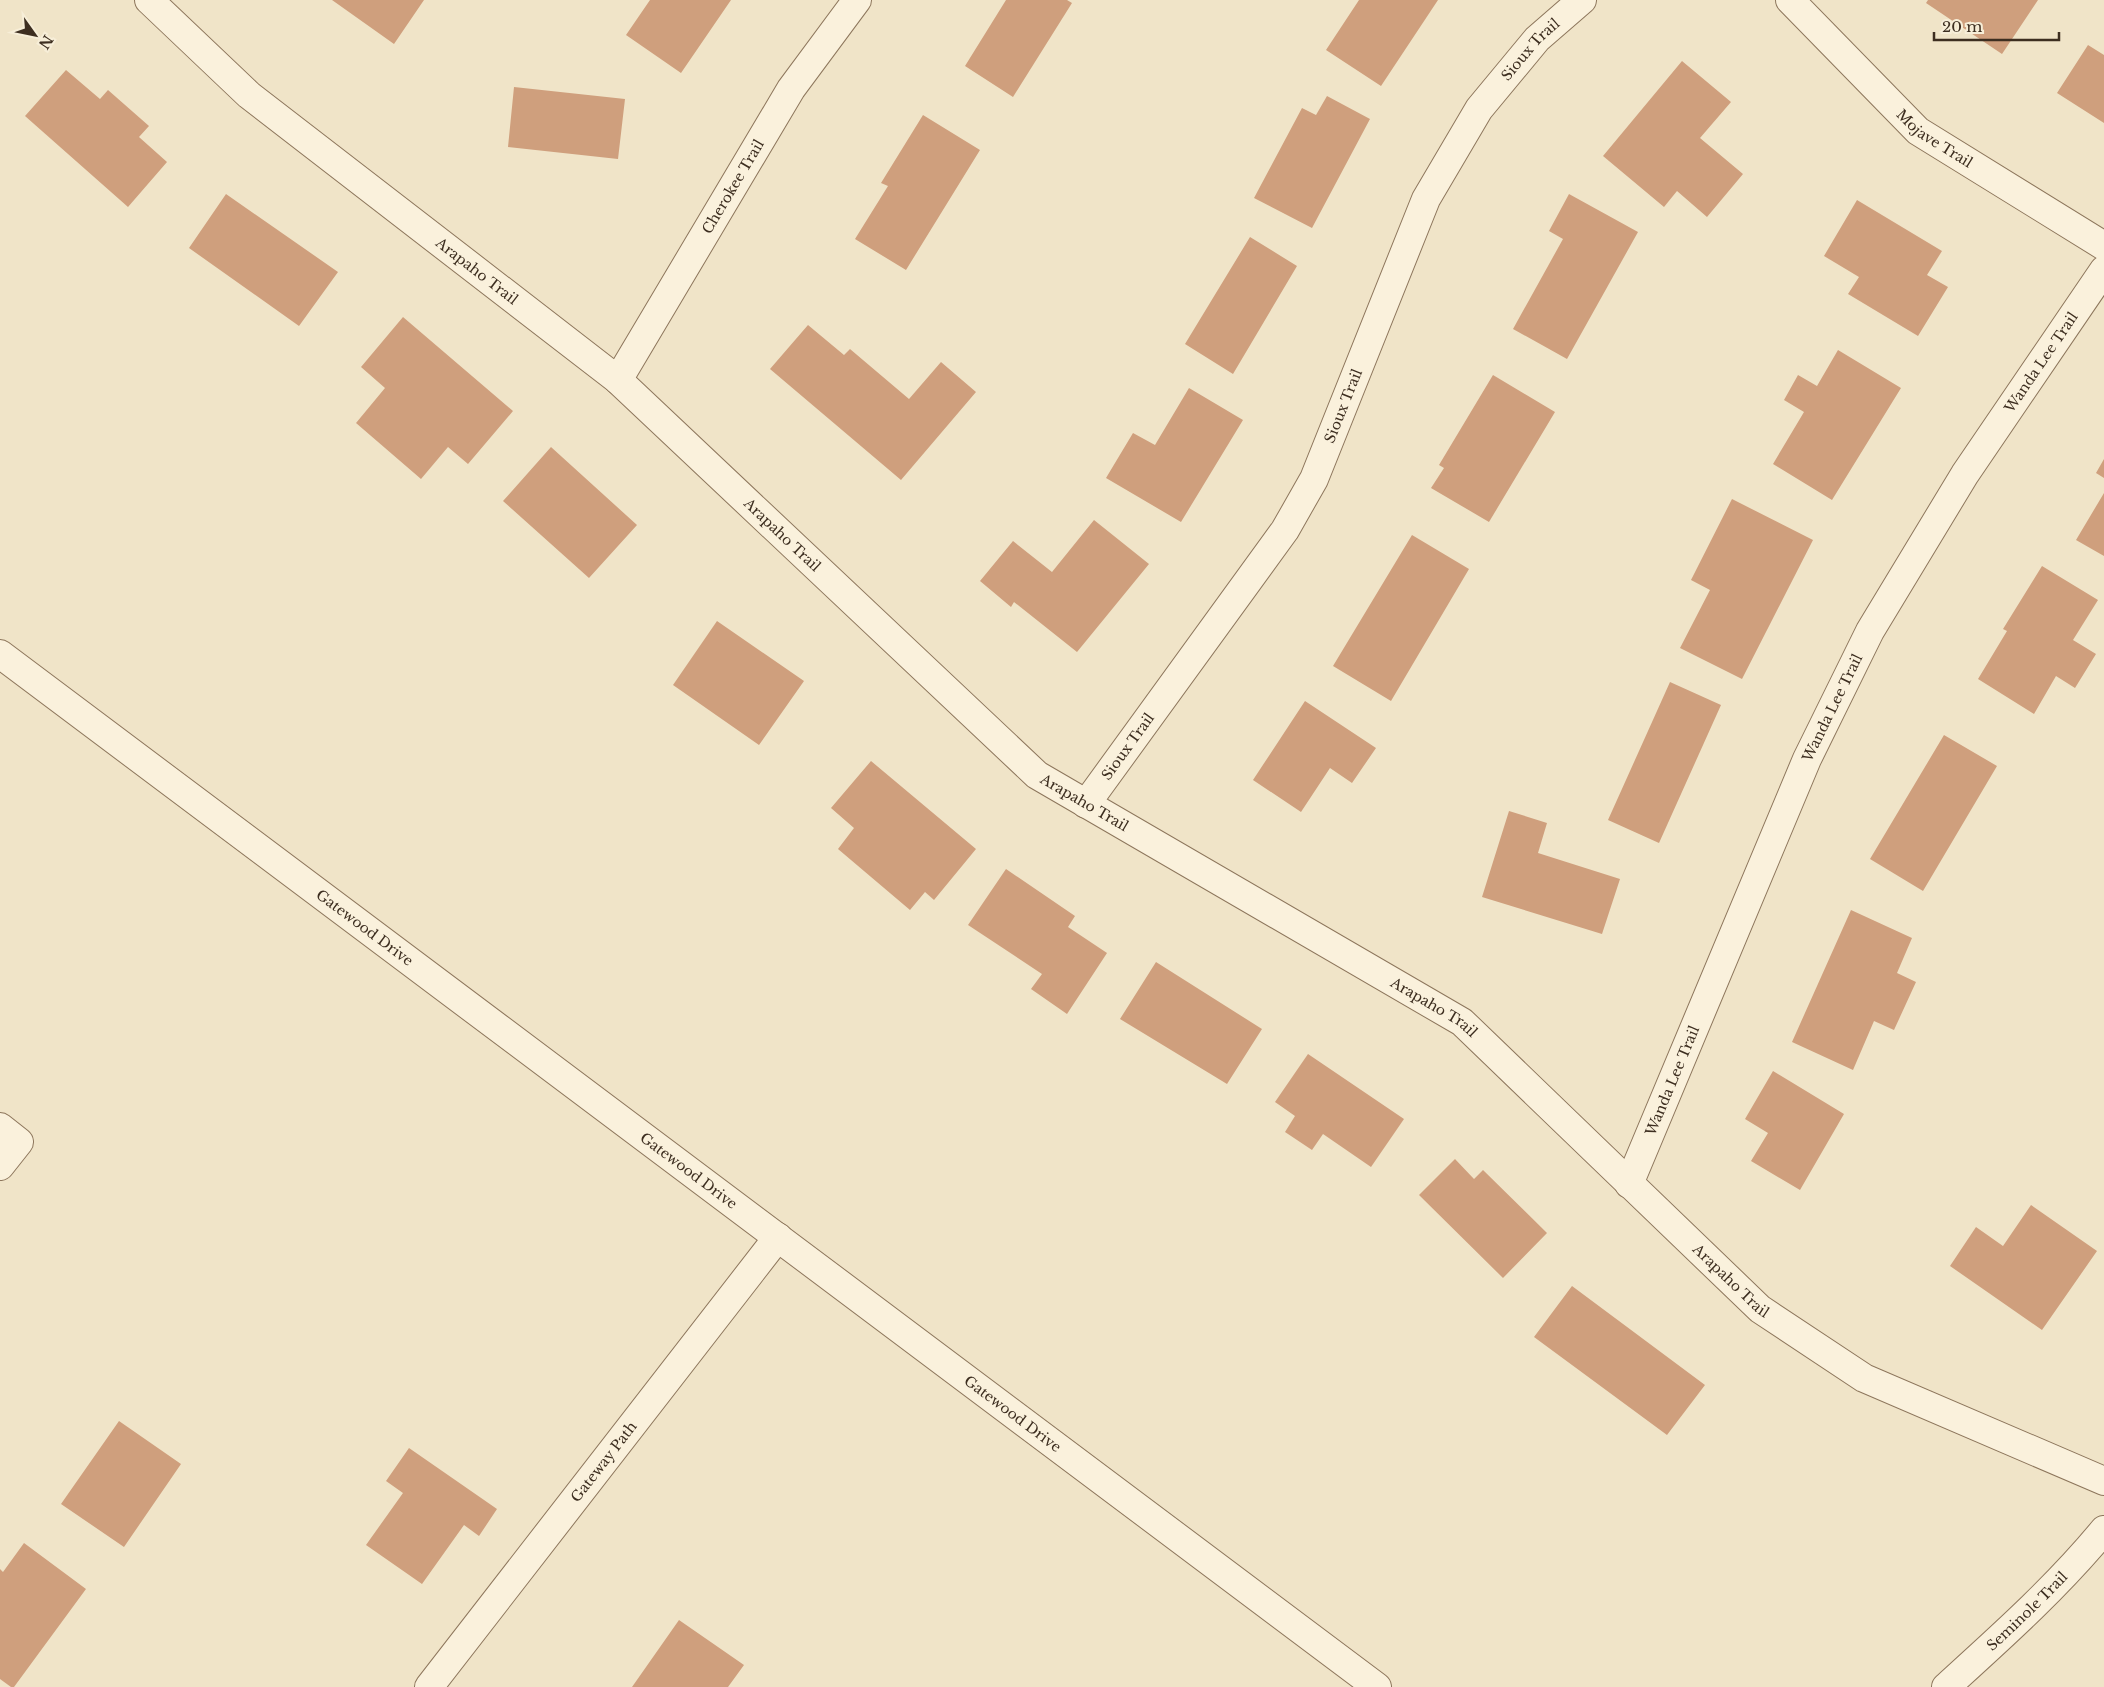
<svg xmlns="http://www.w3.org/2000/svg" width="2104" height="1687" viewBox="0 0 2104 1687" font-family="'Libre Baskerville',serif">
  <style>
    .building { fill: #cf9f7d }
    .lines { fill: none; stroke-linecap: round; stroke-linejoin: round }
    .minor-casing { stroke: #8d765c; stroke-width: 30 }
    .minor { stroke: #faf1dc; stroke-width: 28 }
    .labels { text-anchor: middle; stroke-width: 4; stroke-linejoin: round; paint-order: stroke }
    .street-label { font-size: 14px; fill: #3d2e20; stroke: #f7eed8 }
  </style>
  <rect width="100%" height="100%" fill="#f0e4c8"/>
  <path class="building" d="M332 0H424L394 44Z
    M650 0H731L681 73 626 35Z
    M1006 0H1067L1072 3 1013 97 965 66Z
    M1359 0H1438L1381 86 1326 50Z
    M1928 0H2038L2002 54 1926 3Z
    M2088 45 2104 55V123L2057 93Z
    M1682 61 1731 102 1700 138 1743 174 1707 217 1677 191 1664 207 1603 156Z
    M66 70 100 99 108 90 149 126 139 137 167 162 128 207 25 116Z
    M514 87 625 99 618 159 508 147Z
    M1327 96 1370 119 1312 228 1254 198 1302 108 1316 115Z
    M923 115 980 150 906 270 855 239 888 186 881 183Z
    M226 194 338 272 299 326 189 248Z
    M1569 194 1638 232 1567 359 1513 329 1563 239 1549 231Z
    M1857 200 1942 251 1927 275 1948 287 1918 336 1848 294 1859 277 1824 256Z
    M1250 237 1297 266 1233 374 1185 344Z
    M403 317 513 411 468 464 448 447 421 479 356 423 385 388 361 367Z
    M808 325 844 355 850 349 909 399 941 362 976 392 901 480 770 369Z
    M1838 350 1901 388 1832 500 1773 464 1804 412 1784 400 1798 375 1817 386Z
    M1493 375 1555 412 1489 522 1431 488 1444 468 1439 465Z
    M1189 388 1243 420 1181 522 1106 478 1133 433 1155 445Z
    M551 447 637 525 589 578 503 501Z
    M2104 459V478L2096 473Z
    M2104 493V556L2076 540Z
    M1732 499 1813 540 1742 679 1680 648 1710 590 1691 580Z
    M1094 520 1149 564 1077 652 1014 602 1011 607 980 581 1013 541 1052 572Z
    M1412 535 1469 569 1391 701 1333 666Z
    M2042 566 2098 600 2073 640 2096 654 2075 688 2056 676 2034 714 1978 679 2007 631 2003 629Z
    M717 621 804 681 759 745 673 685Z
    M1670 682 1721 705 1659 843 1608 820Z
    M1305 701 1376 748 1352 783 1330 768 1301 812 1253 780Z
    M1944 735 1997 766 1923 891 1870 859Z
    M871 761 976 849 934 900 925 892 910 910 838 849 854 828 831 808Z
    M1509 811 1547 823 1538 853 1620 879 1602 934 1482 897Z
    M1006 869 1075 916 1068 927 1107 953 1067 1014 1031 989 1042 974 968 925Z
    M1851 910 1912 938 1897 973 1916 982 1894 1030 1874 1021 1853 1070 1792 1042Z
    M1156 962 1262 1029 1227 1084 1120 1019Z
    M1308 1054 1404 1119 1371 1167 1323 1134 1312 1150 1285 1132 1295 1116 1275 1102Z
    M1773 1071 1844 1114 1800 1190 1751 1161 1768 1133 1745 1119Z
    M1455 1159 1474 1179 1483 1170 1547 1233 1503 1278 1419 1195Z
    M2031 1205 2097 1251 2042 1330 1950 1266 1976 1227 2003 1246Z
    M1572 1286 1705 1385 1667 1435 1534 1337Z
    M119 1421 181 1464 124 1547 61 1504Z
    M409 1448 497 1509 479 1536 464 1525 422 1584 366 1545 403 1493 386 1481Z
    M24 1543 86 1589 14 1687H11L0 1679V1569L3 1572Z
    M679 1620 744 1665 728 1687H632Z"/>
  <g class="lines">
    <defs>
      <g id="minor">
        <path id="s1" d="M149 0 249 95 618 380 1037 775 1462 1022 1760 1309 1864 1378 2104 1481"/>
        <path id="s2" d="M1790 0 1918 131 2104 246"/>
        <path id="s3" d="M618 380 791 89 857 0"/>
        <path id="s4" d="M0 654 1377 1687"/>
        <path id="s5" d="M1086 804 1285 530 1314 479 1426 199 1479 109 1537 39 1582 0"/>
        <path d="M0 1127 19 1142 0 1166"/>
        <path id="s6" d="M1629 1184 1807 759 1870 631 1965 474 2104 270"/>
        <path id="s7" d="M429 1687 778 1237"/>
        <path id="s8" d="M1946 1687C2001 1637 2057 1587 2104 1530"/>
      </g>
    </defs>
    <use href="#minor" class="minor-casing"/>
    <use href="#minor" class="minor"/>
  </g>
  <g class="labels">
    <g class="street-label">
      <text dy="5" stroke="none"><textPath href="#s5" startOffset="882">Sioux Trail</textPath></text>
      <text dy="5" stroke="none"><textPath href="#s2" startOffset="201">Mojave Trail</textPath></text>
      <text dy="5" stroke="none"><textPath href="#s3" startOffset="225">Cherokee Trail</textPath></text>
      <text dy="5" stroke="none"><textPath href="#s1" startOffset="426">Arapaho Trail</textPath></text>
      <text dy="5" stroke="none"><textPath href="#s6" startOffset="922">Wanda Lee Trail</textPath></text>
      <text dy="5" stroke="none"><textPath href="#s5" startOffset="476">Sioux Trail</textPath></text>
      <text dy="5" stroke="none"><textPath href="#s1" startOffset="830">Arapaho Trail</textPath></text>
      <text dy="5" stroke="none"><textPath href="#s6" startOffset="518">Wanda Lee Trail</textPath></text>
      <text dy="5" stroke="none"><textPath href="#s5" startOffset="71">Sioux Trail</textPath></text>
      <text dy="5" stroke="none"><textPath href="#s1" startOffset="1235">Arapaho Trail</textPath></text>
      <text dy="5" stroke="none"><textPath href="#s4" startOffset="456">Gatewood Drive</textPath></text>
      <text dy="5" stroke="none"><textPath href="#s1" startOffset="1640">Arapaho Trail</textPath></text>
      <text dy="5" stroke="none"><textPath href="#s6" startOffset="112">Wanda Lee Trail</textPath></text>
      <text dy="5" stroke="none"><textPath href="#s4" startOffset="861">Gatewood Drive</textPath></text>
      <text dy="5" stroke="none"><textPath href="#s1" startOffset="2045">Arapaho Trail</textPath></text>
      <text dy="5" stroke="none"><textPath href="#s4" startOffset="1266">Gatewood Drive</textPath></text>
      <text dy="5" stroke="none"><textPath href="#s7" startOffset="285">Gateway Path</textPath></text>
      <text dy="5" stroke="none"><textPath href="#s8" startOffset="111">Seminole Trail</textPath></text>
    </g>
  </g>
  <g transform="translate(35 35) rotate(123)" stroke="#f7eed8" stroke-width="4" paint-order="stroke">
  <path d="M0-4L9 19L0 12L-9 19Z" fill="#3d2e20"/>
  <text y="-8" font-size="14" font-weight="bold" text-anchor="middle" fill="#3d2e20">N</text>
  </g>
  <path d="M1934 32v8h125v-8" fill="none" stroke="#3d2e20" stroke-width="2.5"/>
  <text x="1942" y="32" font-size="15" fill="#3d2e20" stroke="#f7eed8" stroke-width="4" paint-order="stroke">20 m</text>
</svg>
